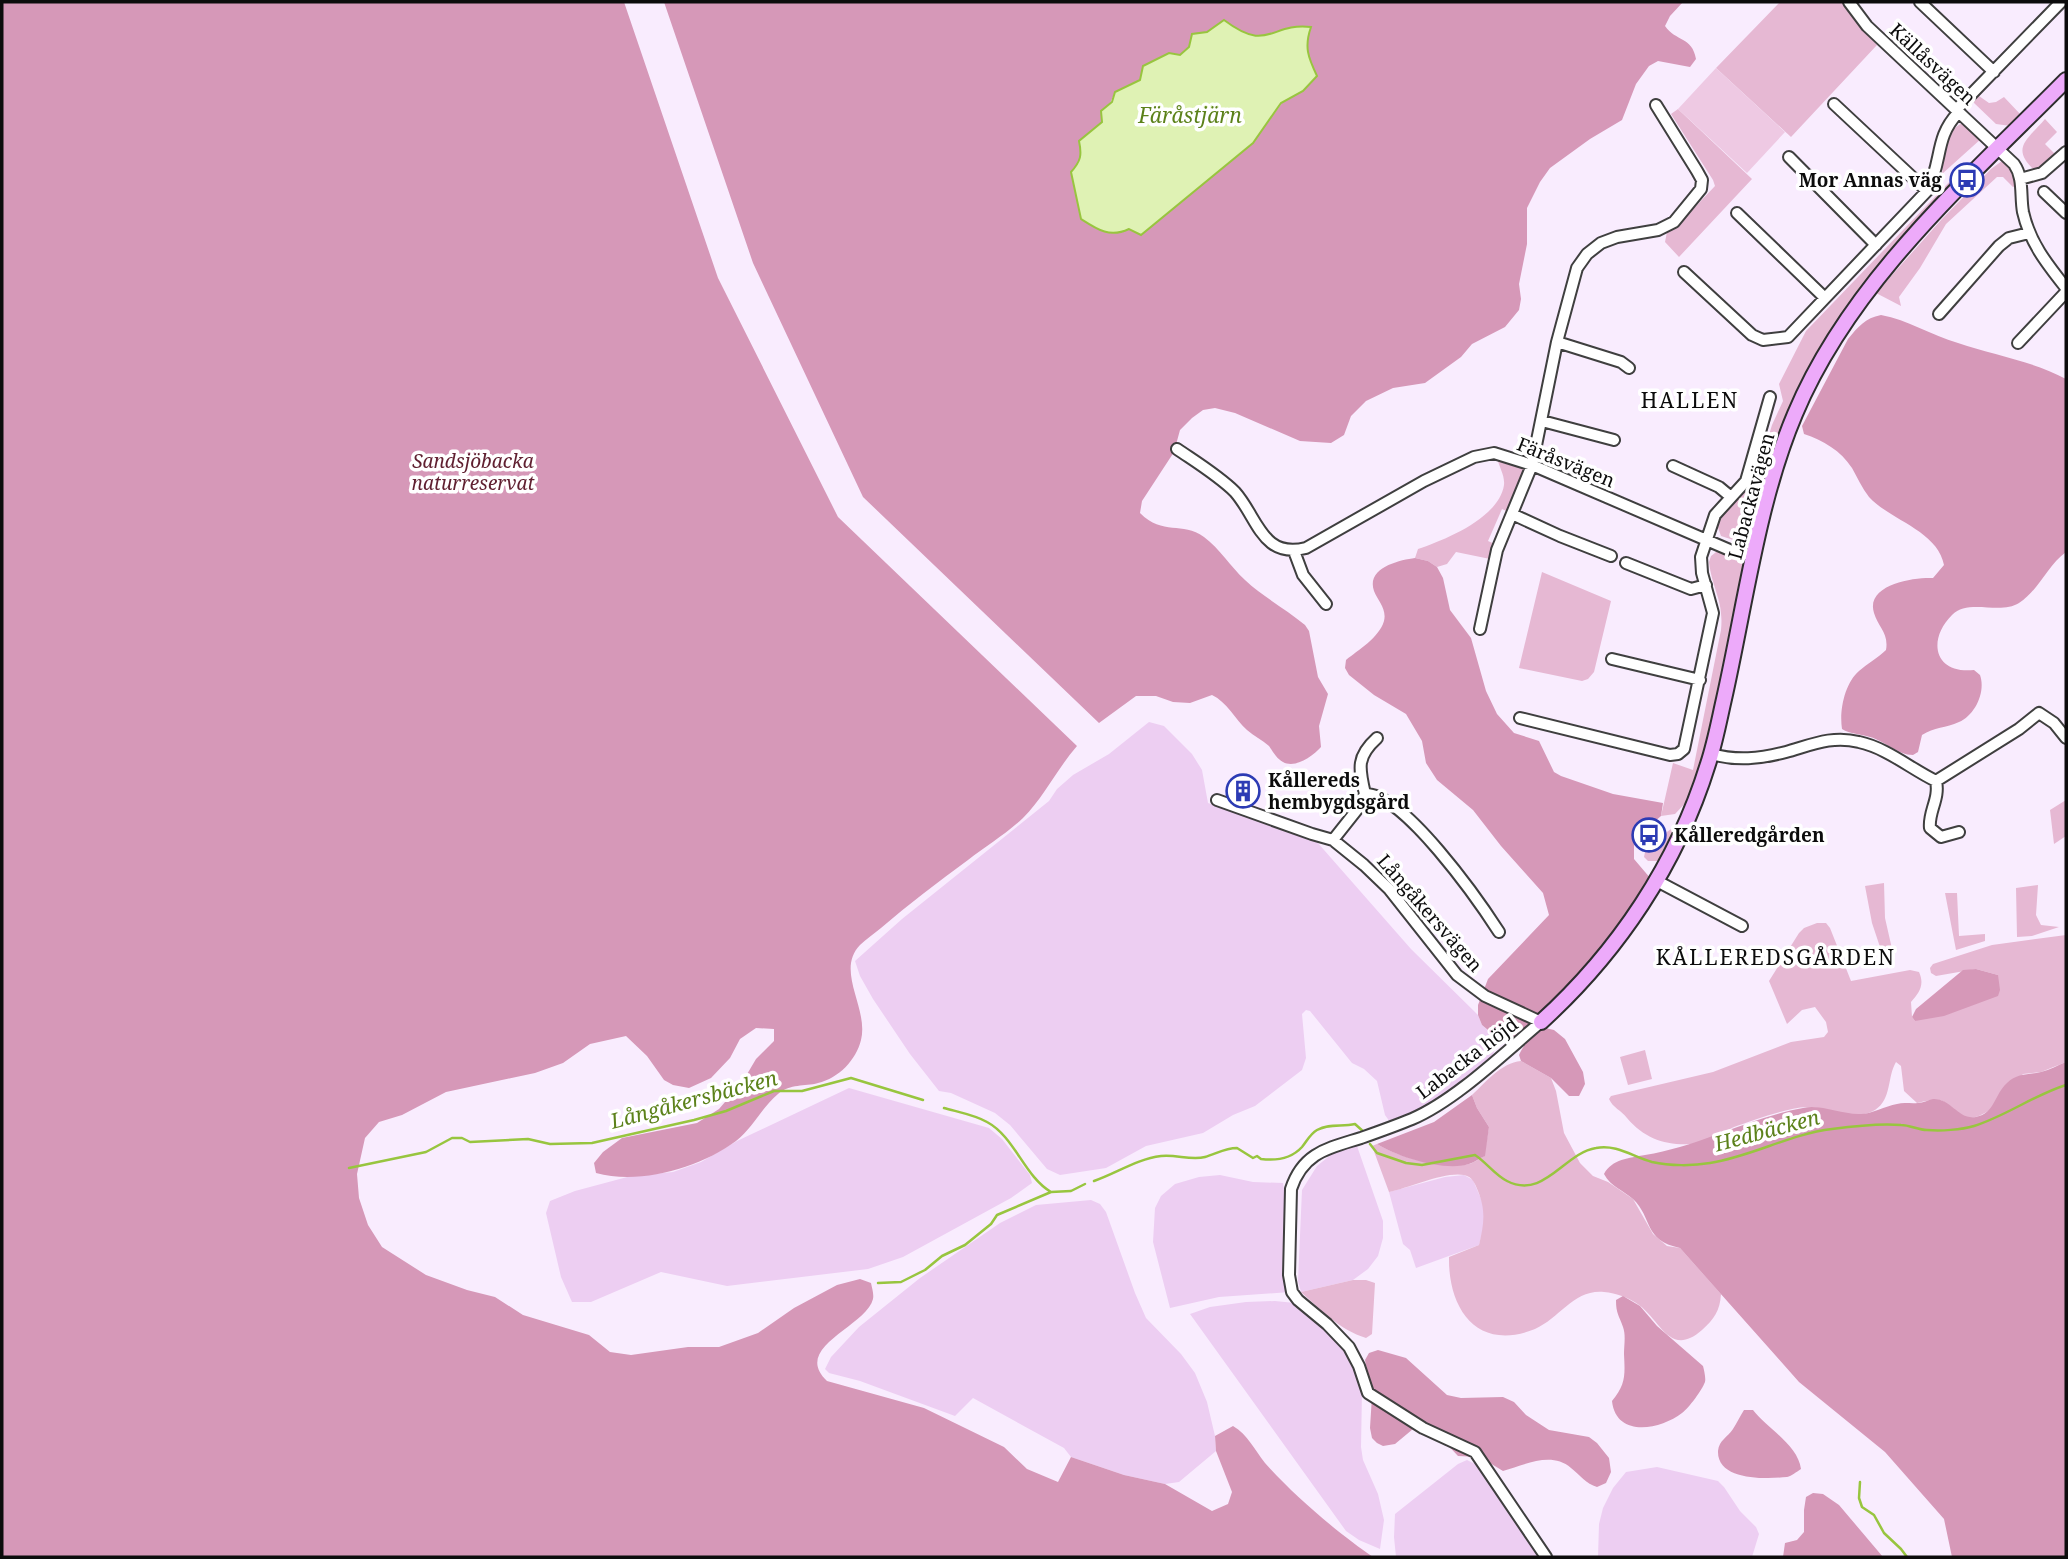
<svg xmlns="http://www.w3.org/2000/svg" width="2068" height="1559" viewBox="0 0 2068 1559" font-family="'Noto Serif',serif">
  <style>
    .farmland { fill: #edcef2 }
    .green { fill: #e6b8d3 }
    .forest { fill: #d698b8; fill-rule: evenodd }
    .pitch { fill: #eec9e3 }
    .water { fill: #dff2b4; stroke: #98c53f; stroke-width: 2 }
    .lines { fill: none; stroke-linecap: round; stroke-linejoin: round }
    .stream { stroke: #98c53f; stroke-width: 2.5 }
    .street-casing { stroke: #3f3f3f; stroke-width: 14 }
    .secondary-casing { stroke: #2e2e2e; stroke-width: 18 }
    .street { stroke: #fff; stroke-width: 10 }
    .secondary { stroke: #edaafa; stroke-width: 14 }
    .labels { text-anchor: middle; stroke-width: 7; stroke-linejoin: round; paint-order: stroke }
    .street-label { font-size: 19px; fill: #0c0c0c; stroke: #fff }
    .poi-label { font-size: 19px; font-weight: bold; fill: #0c0c0c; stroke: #fff; text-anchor: start }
    .park-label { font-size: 19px; font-style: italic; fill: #602031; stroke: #fff }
    .water-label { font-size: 21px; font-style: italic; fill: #5c821b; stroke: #fff }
    .neighbourhood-label { font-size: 21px; letter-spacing: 2px; fill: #0c0c0c; stroke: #fff }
  </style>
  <rect width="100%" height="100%" fill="#f9ecfe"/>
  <path class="farmland" d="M1149 722 1164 726 1192 754 1202 770 1208 803 1317 842 1411 949 1478 1015 1482 1025 1492 1034 1495 1048 1492 1058 1451 1095 1396 1123 1390 1122 1385 1115 1377 1081 1364 1069 1352 1063 1310 1011 1306 1010 1302 1014 1306 1058 1302 1070 1255 1106 1233 1115 1203 1133 1146 1146 1106 1168 1060 1175 1047 1169 1010 1125 995 1113 951 1093 939 1091 910 1054 873 999 860 976 855 961 902 919 1049 801 1057 789 1073 775 1109 754Z
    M849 1088 989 1128 1002 1139 1030 1175 1032 1183 1011 1198 903 1257 868 1269 727 1286 661 1272 591 1302H572L561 1277 546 1213 550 1201 575 1191 631 1176 673 1172 701 1162 737 1141Z
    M1354 1144 1357 1146 1383 1221V1238L1378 1256 1368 1269 1353 1280 1301 1292 1298 1281 1302 1190 1317 1166 1338 1149Z
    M1220 1175 1253 1182 1283 1183 1287 1210 1290 1292 1219 1297 1170 1308 1153 1242 1155 1208 1161 1196 1175 1184 1199 1177Z
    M1464 1175 1473 1180 1484 1206 1485 1223 1479 1245 1416 1268 1410 1250 1403 1244 1389 1192 1445 1177Z
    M1091 1200 1100 1204 1106 1212 1135 1293 1146 1318 1181 1354 1195 1373 1207 1402 1215 1436 1216 1451 1179 1482 1165 1484 1124 1475 1071 1457 1064 1448 973 1398 955 1416 860 1381 829 1373 825 1369 831 1357 859 1327 920 1278 1000 1223 1036 1205Z
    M1275 1301 1295 1303 1305 1308 1352 1357 1362 1391 1361 1447 1363 1460 1378 1494 1384 1520 1380 1549 1359 1540 1346 1531 1190 1314 1210 1307 1246 1302Z
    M1467 1460 1477 1465 1486 1475 1540 1553 1538 1557H1396L1394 1537 1395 1514 1458 1464Z
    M1657 1467 1718 1481 1724 1487 1740 1511 1756 1527 1759 1534 1752 1557H1598L1599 1524 1603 1508 1613 1488 1626 1472Z"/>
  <path class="green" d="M1780 2H1844L1859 26 1877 45 1791 137 1716 68Z
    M1979 96 1989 103 1996 102 2004 97 2021 115 2011 126 1996 124 1973 102Z
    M1678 109 1752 179 1679 257 1665 242 1667 232 1681 222 1715 186 1713 180 1671 114Z
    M2045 119 2057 132 2045 144 2057 156 2035 171C2010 148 2027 140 2045 119Z
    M1963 123 1969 126 1982 138 1942 174C1945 157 1944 130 1963 123Z
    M2002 161 2011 164 2019 186 2013 187 2003 177H1997L1946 224 1920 268 1899 297 1901 306 1876 293 1942 219 1991 169Z
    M1955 176 1960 180 1835 327 1749 545 1721 536 1717 525 1720 518 1725 511 1754 484 1772 425 1783 401 1779 384 1806 331Z
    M1499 456 1527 469 1511 513 1502 509 1488 541 1497 545 1495 560 1456 552 1447 564 1437 567 1428 561 1415 558 1418 549C1445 540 1499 518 1504 485 1505 475 1499 467 1497 458Z
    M1720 549 1742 556 1748 562 1710 745 1692 796 1675 814 1661 816 1673 763 1693 770 1721 630C1724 600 1712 589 1709 562L1711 556Z
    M1542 572 1611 601 1594 672 1588 679 1582 681 1519 668Z
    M2066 800V836L2054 844 2050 810Z
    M1678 824 1662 857 1657 861H1648L1644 857 1646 847Z
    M1884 883 1885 918 1895 962 1886 965 1872 923 1865 886Z
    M2038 885 2036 915 2041 925 2059 927 2032 936 2017 937 2016 888Z
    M1945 893H1957L1959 936 1985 934V941L1956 950Z
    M1817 923H1826L1830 928 1851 981 1910 970 1919 972C1925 985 1919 993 1911 1002L1912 1017 1915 1021 1998 975 1976 969 1936 976 1931 973 1930 968 1933 964 1992 945 2066 935V1062L2041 1072 2023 1074C2011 1088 1983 1128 1962 1115 1939 1101 1948 1096 1917 1103L1904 1091 1901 1066 1896 1062C1887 1077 1892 1099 1875 1110 1854 1123 1829 1106 1807 1107 1786 1108 1754 1120 1734 1127 1722 1132 1707 1143 1694 1144 1666 1146 1645 1139 1627 1118 1621 1110 1613 1108 1609 1099L1611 1096 1713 1072 1791 1042 1824 1037 1828 1032 1826 1022 1815 1007 1802 1010 1787 1024 1769 981 1799 933 1804 928Z
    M1645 1050 1652 1079 1628 1085 1620 1057Z
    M1521 1061 1551 1078 1556 1091 1564 1133 1580 1163 1593 1176 1608 1182 1633 1199 1653 1234 1667 1246 1680 1248 1721 1294C1720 1311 1714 1319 1702 1330 1670 1358 1661 1321 1639 1305 1630 1298 1616 1293 1604 1292 1574 1289 1560 1318 1535 1329 1478 1352 1448 1310 1449 1257L1479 1245C1484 1224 1486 1211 1478 1191 1475 1184 1473 1177 1464 1175 1446 1171 1408 1188 1389 1192L1372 1146 1377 1144C1398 1157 1444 1170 1469 1164 1474 1163 1480 1158 1484 1156L1489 1127 1477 1108 1472 1095C1486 1082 1501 1063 1521 1061Z
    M1353 1280H1366L1375 1283 1372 1334 1366 1338C1340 1330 1321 1310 1301 1292Z"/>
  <path class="forest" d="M2 2H624L718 278 838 517 1077 746C1057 769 1044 797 1023 818 1006 834 986 846 968 860 938 882 909 904 881 928 874 934 866 939 860 945 835 971 869 1008 861 1040 856 1060 839 1078 818 1083 804 1087 791 1083 778 1094 762 1107 753 1128 736 1141 700 1168 640 1185 596 1173L594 1163 603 1152 622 1138 697 1123 719 1109 743 1081 756 1059 774 1041V1029L756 1028 740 1039 730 1058 711 1078 689 1088 673 1085 664 1080 647 1056 626 1036 590 1044 563 1063 535 1073 446 1092 402 1115 379 1122 365 1138 357 1174 359 1198 368 1225 382 1247 426 1275 467 1290 495 1297 523 1315 589 1335 610 1352 631 1355 688 1347H719L758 1333 794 1308 837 1285 860 1279 871 1283C872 1288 874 1294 873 1299 866 1327 791 1347 827 1381L924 1408 1004 1447 1027 1469 1058 1482 1071 1457 1124 1475 1165 1484 1212 1511 1228 1504 1232 1492 1216 1451 1215 1436 1233 1426C1248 1435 1254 1449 1265 1463 1292 1494 1339 1534 1373 1557H2Z
    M664 2H1683L1670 16 1665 26C1676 42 1692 36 1696 59L1690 67 1658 61 1649 66 1636 84 1622 120 1590 139 1550 168 1540 182 1527 208V244L1519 284 1521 299 1519 310 1505 327 1472 344 1461 357 1425 383 1393 388 1366 401 1351 416 1344 435 1331 443 1300 441 1235 413 1215 408 1203 410 1192 418 1180 430 1174 452 1142 501 1140 513C1163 536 1182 521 1204 537 1220 549 1230 566 1245 580 1263 597 1286 609 1305 625L1309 631 1318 677 1328 694 1319 726 1321 747C1313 756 1295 769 1283 762 1277 759 1273 752 1269 746 1262 740 1254 736 1247 730 1235 719 1227 702 1212 695L1190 703 1173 702 1156 696H1136L1099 723 863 497 753 263ZM1224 20 1239 32 1257 37 1278 33 1306 40 1302 91 1282 103 1253 143 1141 235 1129 229 1074 187 1071 173C1081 161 1082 155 1079 141L1102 122 1115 92 1140 80 1144 66 1169 53 1180 55 1189 47 1192 34 1207 32Z
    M1881 315C1908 320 1931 335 1958 343 1993 355 2033 361 2066 379V552C2047 566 2039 590 2019 603 2000 615 1968 598 1952 615 1927 640 1934 674 1974 670L1980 675C1986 692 1975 715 1959 722 1946 728 1934 727 1922 735L1918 752 1913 755C1898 755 1885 741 1870 737 1861 734 1850 734 1842 729 1839 710 1845 683 1859 671 1868 663 1878 658 1886 650 1889 633 1878 627 1874 613 1865 584 1915 577 1933 578L1944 565C1938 531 1890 520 1869 497 1862 488 1857 477 1852 468 1841 451 1823 440 1804 434L1802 426 1848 339C1858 327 1865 318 1881 315Z
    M1415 558 1428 561 1437 567 1443 578 1450 610 1471 638 1486 691 1497 714 1514 733 1539 741 1554 772 1561 776 1613 794 1663 803 1661 816 1638 836 1634 843V859L1651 879C1611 939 1566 999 1509 1043L1501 1041 1482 1025 1478 1015V1005L1488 979 1549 915 1543 893 1501 846 1473 810 1437 780 1426 763 1422 741 1406 714 1374 695 1349 675 1345 668 1346 660C1358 650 1379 638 1384 621 1387 609 1378 601 1374 591 1366 568 1399 560 1415 558Z
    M1976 969 1998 975 2000 990 1998 996 1944 1016 1915 1021 1912 1017 1916 1009 1963 970Z
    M1545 1028 1554 1030 1565 1039 1583 1072 1585 1084 1579 1096H1569L1551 1078 1521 1061 1519 1055C1525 1042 1533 1034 1545 1028Z
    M2066 1062V1557H1952L1944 1519 1885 1452 1799 1382 1680 1248C1643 1240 1653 1218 1633 1199 1623 1190 1611 1187 1604 1174 1612 1159 1629 1158 1645 1155 1701 1146 1748 1118 1803 1108 1821 1104 1842 1115 1861 1114 1872 1114 1885 1106 1897 1104 1904 1102 1911 1104 1918 1103 1923 1103 1928 1100 1933 1099 1951 1098 1958 1120 1976 1117 1995 1113 1994 1095 2007 1083 2017 1073 2029 1075 2041 1072 2050 1070 2058 1065 2066 1062Z
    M1472 1095 1477 1108 1489 1127 1485 1156C1480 1158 1475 1162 1469 1164 1445 1172 1398 1157 1377 1144L1434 1122Z
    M1623 1296 1640 1306 1657 1326 1703 1366C1704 1370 1706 1378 1705 1382 1702 1390 1689 1408 1682 1413 1660 1430 1616 1438 1612 1401 1626 1384 1625 1375 1624 1354 1624 1345 1626 1335 1623 1327 1619 1315 1616 1314 1616 1300Z
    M1378 1350 1406 1358 1447 1395 1461 1398 1503 1397 1514 1402 1526 1415 1549 1430 1589 1437 1597 1443 1609 1458 1611 1472 1606 1483 1597 1487C1586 1484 1580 1475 1571 1468 1551 1451 1525 1465 1503 1471L1480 1457 1458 1456 1443 1440 1424 1429H1413L1395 1444 1383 1446 1377 1443 1372 1438 1370 1428 1372 1396 1365 1360 1369 1353Z
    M1744 1410H1753C1767 1428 1798 1445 1801 1469 1796 1472 1792 1476 1787 1477 1767 1479 1717 1481 1718 1451 1719 1440 1728 1437 1733 1429 1737 1423 1740 1416 1744 1410Z
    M1813 1493 1823 1494 1839 1505 1883 1557H1783L1785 1543 1797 1540 1804 1532V1510L1806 1497Z"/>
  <path class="pitch" d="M1716 68 1785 132 1747 173 1678 109Z"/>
  <path class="water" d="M1224 20C1269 54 1270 22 1311 27 1304 47 1308 57 1317 76L1303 91 1281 103 1253 143 1141 235 1129 229C1110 238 1098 230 1081 219L1071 172C1081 161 1082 155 1079 141L1102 122 1101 111 1112 102 1115 92 1140 80 1143 66 1169 53 1180 55 1189 47 1192 34 1207 32Z"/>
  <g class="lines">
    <path class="stream" d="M944 1108C958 1112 975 1115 987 1122 1015 1137 1024 1176 1051 1192L1071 1191 1085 1184
      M1370 1144 1377 1153 1406 1163 1422 1165 1475 1155C1487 1163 1495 1175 1507 1181 1544 1200 1564 1153 1596 1148 1617 1144 1633 1157 1652 1162 1670 1166 1693 1166 1710 1163 1753 1156 1790 1134 1832 1129 1854 1126 1879 1123 1901 1125 1910 1125 1918 1130 1927 1130 1941 1131 1961 1130 1974 1126 2006 1116 2034 1095 2066 1085
      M349 1168 426 1152 452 1138H462L470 1142 528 1139 550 1144 592 1143 694 1120 726 1111 774 1091H802L851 1078 923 1100
      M1094 1181C1117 1173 1137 1159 1161 1156 1176 1154 1191 1161 1205 1157 1216 1154 1225 1148 1237 1148L1253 1158 1257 1156 1261 1159C1277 1161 1291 1159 1302 1147 1307 1141 1310 1134 1317 1130 1329 1123 1342 1127 1355 1124L1365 1133
      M878 1283 901 1282 925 1270 942 1256 965 1245 991 1224 997 1215 1051 1192
      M1860 1482 1859 1498 1862 1507 1874 1515 1884 1533 1901 1549 1907 1557"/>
    <defs>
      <path id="street" d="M1849 2 1867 26 2014 164C2024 178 2020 196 2023 212 2030 243 2047 264 2066 288
        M1920 2 1994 72
        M1834 104 1927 191
        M1956 110 2061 2
        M1789 157 1876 245
        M2020 179 2042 173 2066 152
        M2044 192 2066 213
        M1737 213 1825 298
        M1684 272 1752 335 1763 340 1788 337 1927 191C1943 162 1934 138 1958 113
        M1939 314 1999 246 2009 238 2029 233
        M1557 342 1621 362 1629 368
        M2018 343 2066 292
        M1542 421 1614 440
        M1177 449C1196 462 1219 476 1235 492 1258 518 1262 559 1306 548L1424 481 1474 457 1494 453 1532 465 1732 551 1754 556
        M1673 466 1719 487 1731 497
        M1512 514 1560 536 1611 556
        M1294 551 1303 575 1326 604
        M1626 563 1691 589 1706 585
        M1480 629 1497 550 1532 465 1557 342 1577 268 1587 254 1601 243 1617 237 1658 230 1674 222 1701 189 1702 180 1697 171 1656 105
        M1612 659 1700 680
        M1520 718 1670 755 1678 754 1684 749 1713 613 1702 573 1701 557 1715 515 1746 481 1770 397
        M1711 754C1737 761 1759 759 1786 752 1811 745 1832 735 1859 742 1887 748 1911 769 1936 781L2019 729 2039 713 2054 723 2066 738
        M1936 781C1940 799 1928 812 1930 828L1941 837 1959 832
        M1365 794C1403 792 1479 901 1499 932
        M1217 800 1312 834 1333 840 1364 865 1389 889 1457 975 1485 996 1541 1022C1504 1053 1456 1100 1412 1119 1395 1126 1378 1132 1361 1138 1329 1148 1303 1152 1291 1189L1289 1275 1292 1292 1298 1300 1327 1324 1349 1347 1359 1366 1368 1393 1423 1428 1475 1452 1546 1557
        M1333 840 1356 811 1365 794C1359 768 1356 757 1377 738
        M1657 881 1742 926"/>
      <path id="secondary" d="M1541 1022C1618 952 1677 864 1708 764 1715 743 1719 721 1724 699 1745 606 1758 501 1795 414 1850 282 1968 179 2066 80"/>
    </defs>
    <use href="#street" class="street-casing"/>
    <use href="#secondary" class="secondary-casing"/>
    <use href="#street" class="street"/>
    <use href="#secondary" class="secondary"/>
  </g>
  <defs>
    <symbol id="bus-ring" viewBox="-11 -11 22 22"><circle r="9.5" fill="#fff" stroke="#2c3bb4" stroke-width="1.5"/><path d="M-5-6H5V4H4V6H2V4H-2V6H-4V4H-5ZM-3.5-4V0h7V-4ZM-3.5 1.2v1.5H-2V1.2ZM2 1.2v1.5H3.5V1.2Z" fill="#2c3bb4"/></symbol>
    <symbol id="building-ring" viewBox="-11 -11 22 22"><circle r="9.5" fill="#fff" stroke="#2c3bb4" stroke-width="1.5"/><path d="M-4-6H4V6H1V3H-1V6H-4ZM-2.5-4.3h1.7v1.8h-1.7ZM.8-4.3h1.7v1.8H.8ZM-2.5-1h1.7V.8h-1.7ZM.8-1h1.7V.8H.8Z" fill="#2c3bb4"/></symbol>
  </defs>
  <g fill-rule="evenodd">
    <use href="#bus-ring" x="1948" y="161" width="38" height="38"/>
    <use href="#building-ring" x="1224" y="772" width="38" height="38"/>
    <use href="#bus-ring" x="1630" y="816" width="38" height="38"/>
  </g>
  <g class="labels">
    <g class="street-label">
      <text transform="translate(1933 64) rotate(43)" y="7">Källåsvägen</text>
      <text transform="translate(1566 462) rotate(22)" y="7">Färåsvägen</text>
      <text transform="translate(1751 496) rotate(-75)" y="7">Labackavägen</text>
      <text transform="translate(1430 913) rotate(49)" y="7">Långåkersvägen</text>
      <text transform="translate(1467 1058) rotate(-37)" y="7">Labacka höjd</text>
    </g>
    <g class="poi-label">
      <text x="1942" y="187" text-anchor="end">Mor Annas väg</text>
      <text x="1268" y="787">Kållereds<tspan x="1268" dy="22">hembygdsgård</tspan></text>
      <text x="1674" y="842">Kålleredgården</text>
    </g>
    <g class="park-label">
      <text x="473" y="468">Sandsjöbacka<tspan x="473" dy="22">naturreservat</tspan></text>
    </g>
    <g class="water-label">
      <text x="1190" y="123">Färåstjärn</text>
      <text transform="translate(694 1100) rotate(-15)" y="7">Långåkersbäcken</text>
      <text transform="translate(1767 1131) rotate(-15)" y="7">Hedbäcken</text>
    </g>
    <g class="neighbourhood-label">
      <text x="1690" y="408">HALLEN</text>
      <text x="1776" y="965">KÅLLEREDSGÅRDEN</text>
    </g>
  </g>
  <rect width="2068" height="1559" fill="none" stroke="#0c0c0c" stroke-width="7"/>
</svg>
